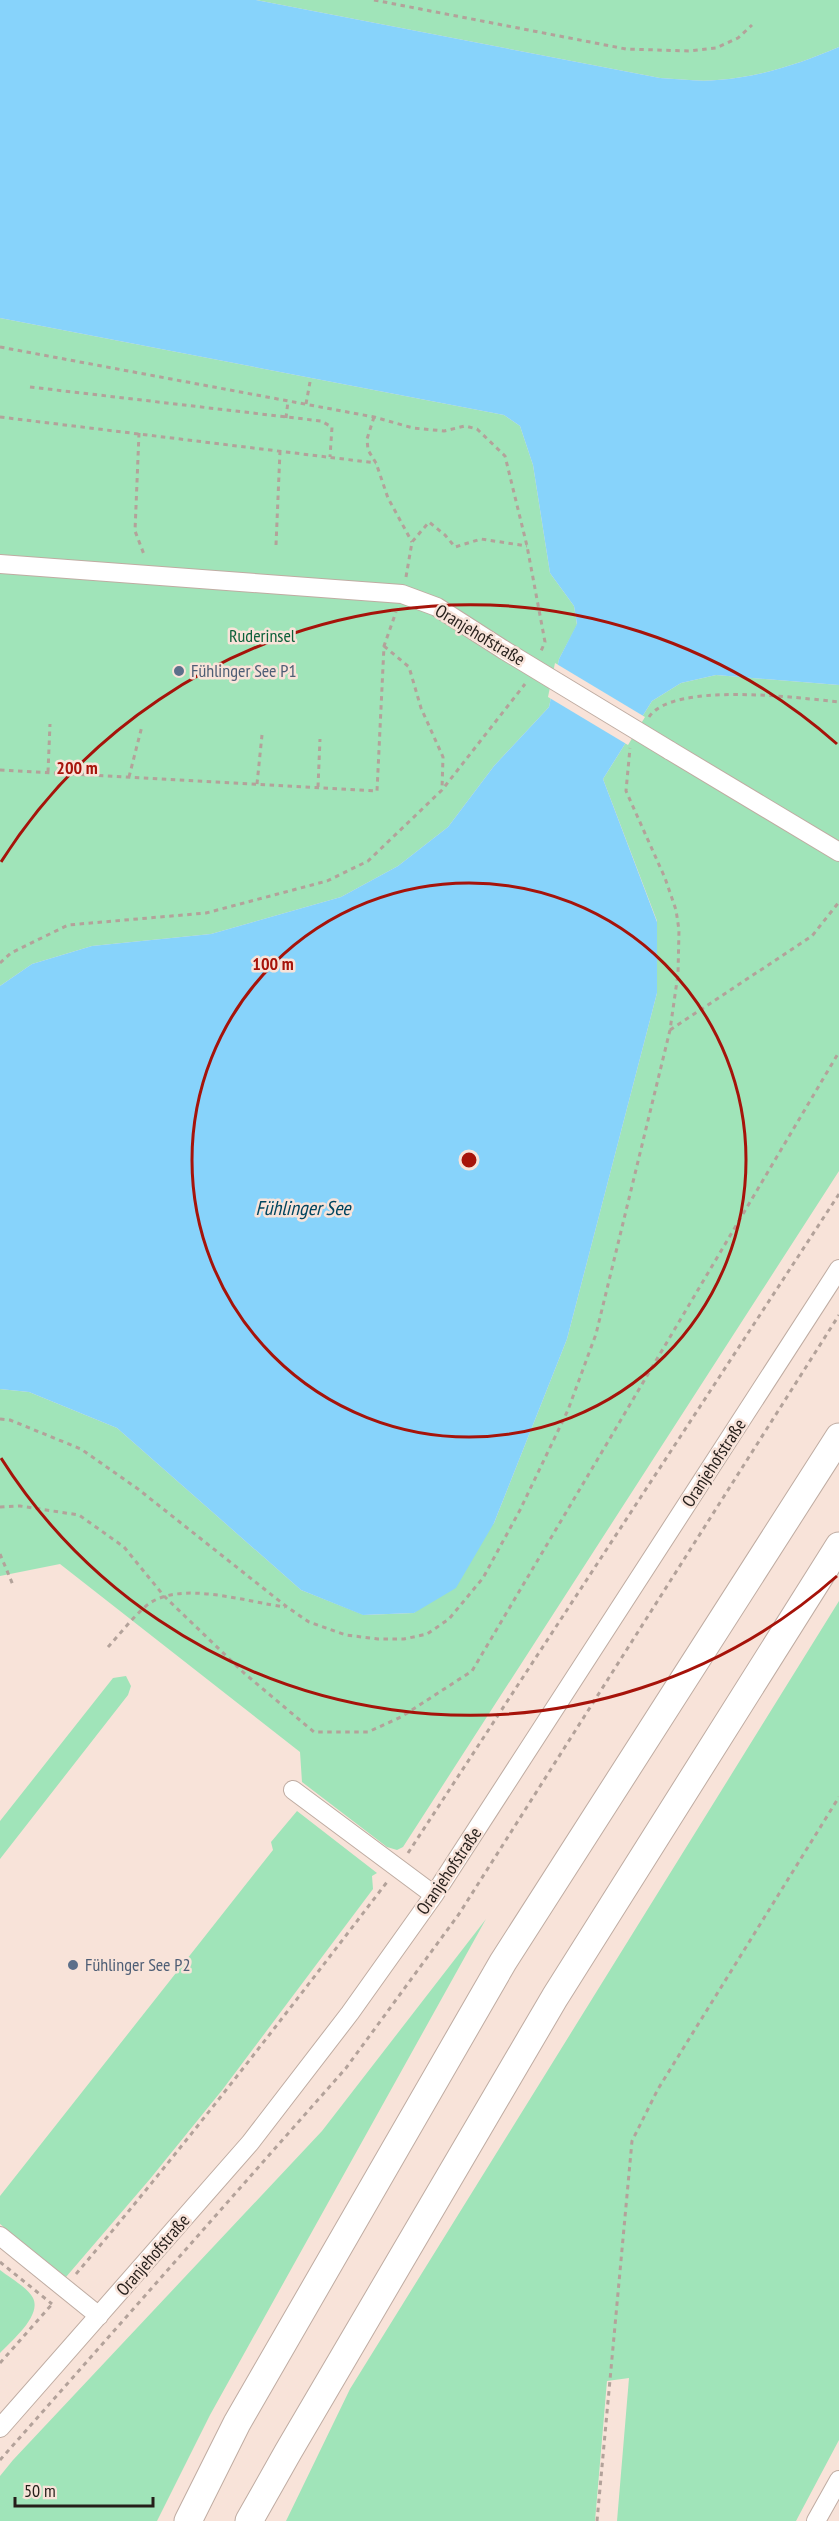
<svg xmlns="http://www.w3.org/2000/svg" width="839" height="2521" viewBox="0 0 839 2521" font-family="'PT Sans Narrow',sans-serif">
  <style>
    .green { fill: #a0e4b9 }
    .water { fill: #87d3fb }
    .pier { fill: #f8e3d9 }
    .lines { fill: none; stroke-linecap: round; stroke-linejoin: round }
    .minor-casing { stroke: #bfaca2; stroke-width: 20 }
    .highway-casing { stroke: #bfaca2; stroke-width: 29 }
    .path { stroke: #b3a29a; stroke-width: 3; stroke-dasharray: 4.5 4.5; stroke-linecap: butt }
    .minor { stroke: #fff; stroke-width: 18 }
    .highway { stroke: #fff; stroke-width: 27 }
    .minor-bridge-casing { stroke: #bfaca2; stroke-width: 20; stroke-linecap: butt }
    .minor-bridge { stroke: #fff; stroke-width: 18 }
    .ring { fill: none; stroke: #a6130a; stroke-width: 3 }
    .service-dot { fill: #5c6f8a; stroke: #f8e3d9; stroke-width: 2 }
    .labels { text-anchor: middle; stroke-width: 5; stroke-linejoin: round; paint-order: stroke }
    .street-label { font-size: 18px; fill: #251e1a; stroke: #f8e3d9 }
    .park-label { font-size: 18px; fill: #0b6039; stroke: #f8e3d9 }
    .service-label { font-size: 18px; fill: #4e5e75; stroke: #f8e3d9; text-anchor: start }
    .water-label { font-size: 20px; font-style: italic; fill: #01455f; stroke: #f8e3d9 }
    .centre { fill: #a6130a; stroke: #f8e3d9; stroke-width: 3 }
    .ring-label { font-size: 18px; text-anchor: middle; font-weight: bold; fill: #a6130a; stroke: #f8e3d9; stroke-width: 5; stroke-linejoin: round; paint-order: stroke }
  </style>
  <rect width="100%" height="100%" fill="#f8e3d9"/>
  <path class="green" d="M256 0H839V47C799 64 760 77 717 80 699 82 679 79 660 78Z
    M0 318 504 415 520 426 533 465 550 573 574 606 577 625 559 659 549 707 494 766 448 827 398 866 341 897 211 934 92 946 32 964 0 986Z
    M716 675 839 685V1171L403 1847 397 1850 387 1847 302 1782 300 1752 60 1564 0 1576V1389L29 1392 117 1428 301 1590 364 1615 414 1613 494 1523 567 1339 657 993V921L603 779 652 701 681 683Z
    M839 1601V2440L796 2521H617L629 2378 607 2381 595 2521H286L350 2389Z
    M126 1676 131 1686 128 1695 0 1859V1821L113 1678Z
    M297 1811 377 1873 372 1876 373 1889 223 2089 150 2179 66 2277 0 2224V2196L273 1850 271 1842Z
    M486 1919 210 2415 157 2521H0V2476L13 2460 322 2131Z
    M0 2270C10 2278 27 2287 33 2298 42 2316 11 2341 0 2353Z"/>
  <path class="water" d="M0 0H256L660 78C679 79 699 82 717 80 760 77 799 64 839 47V685L716 675 681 683 652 701 603 779 657 922V993L567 1339 494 1523 456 1588 414 1613 363 1615 301 1590 117 1428 29 1392 0 1389V986L32 964 92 946 211 934 341 897 398 866 448 827 494 766 549 707 559 659 577 624 574 606 550 573 533 465 520 426 504 415 0 318Z"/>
  <path class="pier" d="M555 663 645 717 628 745 548 697Z"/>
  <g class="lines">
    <defs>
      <path id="minor" d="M0 564 402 594 437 607 504 650
        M669 750 839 852
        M293 1790 434 1895
        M0 2236 99 2316
        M0 2428 250 2143 350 2013 434 1895 839 1269
        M816 2521 839 2480"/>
      <path id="highway" d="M188 2521 237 2423 503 1962 839 1437
        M249 2521 288 2452 555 1997 839 1546"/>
    </defs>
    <use href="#minor" class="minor-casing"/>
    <use href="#highway" class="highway-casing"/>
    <path class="path" d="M374 0 626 49 689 51 716 48 738 38 752 25
      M0 347 374 417 413 428 444 431 465 426 477 429 505 456 527 546 545 642 541 651
      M30 387 321 421 332 427 330 457
      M306 404 310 382
      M0 417 376 463
      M374 417 367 439 368 450 376 463 388 498 412 542
      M286 418 288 401
      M139 433 135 531 145 557
      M276 545 280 451
      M406 577 412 542 429 522 445 535 455 547 481 539 527 546
      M384 646 409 667 421 708 443 757 442 789
      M649 717C673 681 800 698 839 702
      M0 770 377 791 384 646 396 612
      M48 772 50 724
      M129 777 142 726
      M257 784 262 735
      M318 787 320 739
      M0 963 11 953 68 925 206 913 327 881 368 861 442 790 525 684
      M670 1030 812 936 839 902
      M0 1419 10 1420 81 1449 138 1489 287 1607 309 1622 346 1635 378 1639H404L427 1634 449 1619 483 1578 520 1510 568 1410 596 1334 670 1030 678 974 679 930 676 910 665 878 626 791 630 748
      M0 1507 20 1506 79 1515 124 1547 164 1596 244 1673 314 1732H368L401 1717 472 1671 839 1052
      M0 1554 13 1585
      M108 1647C120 1634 132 1618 146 1606 178 1579 246 1602 285 1607
      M408 1853 839 1194
      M0 2262 52 2304
      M76 2274C184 2147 285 2015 387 1882
      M0 2363 53 2303
      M0 2460 346 2068 459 1914 839 1315
      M597 2521 632 2141 658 2089 839 1797"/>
    <use href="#minor" class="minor"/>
    <use href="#highway" class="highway"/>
    <defs>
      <path id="minor-bridge" d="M504 650 669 750"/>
    </defs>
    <use href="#minor-bridge" class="minor-bridge-casing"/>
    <use href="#minor-bridge" class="minor-bridge"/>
  </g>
  <g class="ring">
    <circle cx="469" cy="1160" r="277"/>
    <path d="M837 1576A555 555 0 0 1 1 1458M1 862A555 555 0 0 1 837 744"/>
  </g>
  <g class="service-dot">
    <circle cx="179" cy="671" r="6"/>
    <circle cx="73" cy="1965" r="6"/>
  </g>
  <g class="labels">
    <g class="street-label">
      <text transform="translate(480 635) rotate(31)" y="6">Oranjehofstraße</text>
      <text transform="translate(714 1463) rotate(-57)" y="6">Oranjehofstraße</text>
      <text transform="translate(449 1871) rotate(-56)" y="6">Oranjehofstraße</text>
      <text transform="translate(153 2255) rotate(-49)" y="6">Oranjehofstraße</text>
    </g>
    <g class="park-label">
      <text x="262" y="642">Ruderinsel</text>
    </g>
    <g class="service-label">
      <text x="191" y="677">Fühlinger See P1</text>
      <text x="85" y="1971">Fühlinger See P2</text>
    </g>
    <g class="water-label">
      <text x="303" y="1215">Fühlinger See</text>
    </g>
  </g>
  <circle cx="469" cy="1160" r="9" class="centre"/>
  <g class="ring-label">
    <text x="77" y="774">200 m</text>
    <text x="273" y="970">100 m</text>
  </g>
  <path d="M15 2497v9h138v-9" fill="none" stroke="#251e1a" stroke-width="3"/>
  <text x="24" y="2497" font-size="18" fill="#251e1a" stroke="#f8e3d9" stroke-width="4.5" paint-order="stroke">50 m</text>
</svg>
